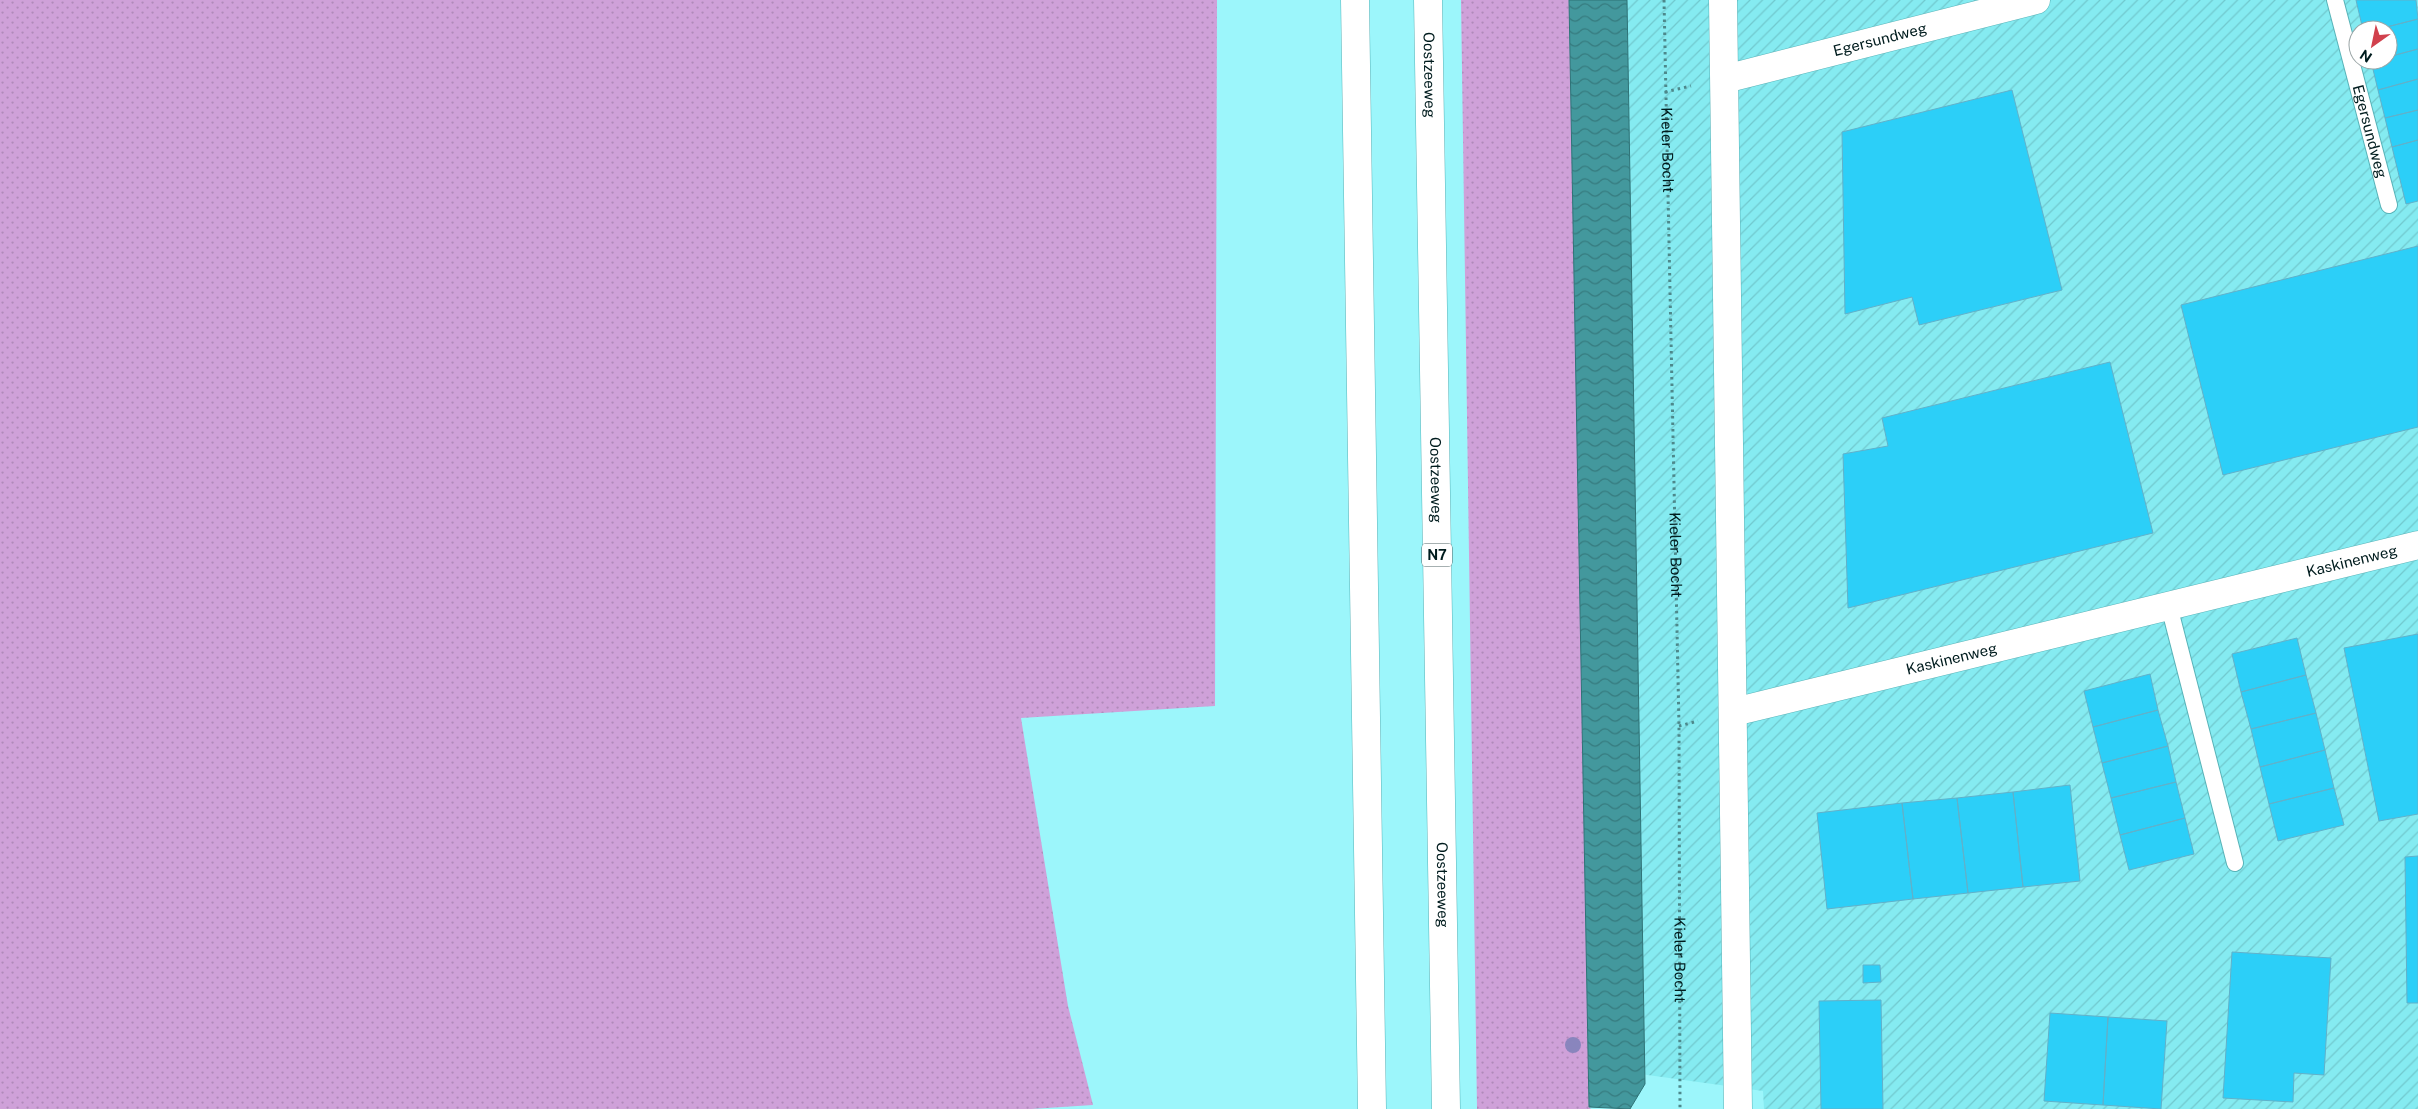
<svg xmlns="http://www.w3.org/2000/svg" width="2418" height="1109" viewBox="0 0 2418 1109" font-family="'Public Sans',sans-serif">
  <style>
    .industrial { fill: url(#industrial-furrows); fill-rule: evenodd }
    .grass { fill: url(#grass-dots) }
    .water { fill: url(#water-waves); stroke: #2f7377 }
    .building { fill: #2ccff8; stroke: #61b1ca }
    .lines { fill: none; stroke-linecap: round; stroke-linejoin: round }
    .service-casing { stroke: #58b3b8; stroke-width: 18 }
    .minor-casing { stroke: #58b3b8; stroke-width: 29 }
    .tertiary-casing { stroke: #58b3b8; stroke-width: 29 }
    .trunk-casing { stroke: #58b3b8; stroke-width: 29 }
    .path { stroke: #4d888b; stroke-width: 3; stroke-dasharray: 2.5 4; stroke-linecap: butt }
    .service { stroke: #fff; stroke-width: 16 }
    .minor { stroke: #fff; stroke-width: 28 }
    .tertiary { stroke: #fff; stroke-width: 28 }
    .trunk { stroke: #fff; stroke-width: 28 }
    .tree { fill: #8985bd }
    .labels { text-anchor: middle; stroke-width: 5; stroke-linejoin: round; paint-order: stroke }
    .shield { fill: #fff; stroke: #4c6062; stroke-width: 1 }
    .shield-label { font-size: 14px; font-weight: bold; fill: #001c1e }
    .street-label { font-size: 15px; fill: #001c1e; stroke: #fff }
  </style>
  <defs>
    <pattern id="industrial-furrows" width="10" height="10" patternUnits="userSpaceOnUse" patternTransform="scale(1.25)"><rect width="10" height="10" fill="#85ebf1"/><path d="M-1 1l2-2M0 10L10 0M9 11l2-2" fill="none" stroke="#71c9ce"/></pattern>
    <pattern id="grass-dots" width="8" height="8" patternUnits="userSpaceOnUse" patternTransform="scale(1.25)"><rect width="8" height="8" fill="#cfa1d9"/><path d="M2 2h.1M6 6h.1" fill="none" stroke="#b08aba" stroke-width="1.8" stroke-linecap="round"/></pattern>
    <pattern id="water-waves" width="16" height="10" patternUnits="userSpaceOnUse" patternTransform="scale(1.25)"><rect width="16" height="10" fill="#43989d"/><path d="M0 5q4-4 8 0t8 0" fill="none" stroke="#367b7f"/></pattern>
  </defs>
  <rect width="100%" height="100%" fill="#9cf6fb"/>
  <path class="industrial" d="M1604 0H2418V1109H1764L1763 1091 1626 1072ZM2358 30H2388V60H2358Z"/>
  <path class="grass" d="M0 0H1217L1215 706 1021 718 1068 1006 1093 1105 1031 1109H0Z
    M1461 0H1569L1589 1107 1591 1109H1477Z"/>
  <path class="water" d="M1569 0H1627L1645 1084 1630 1109 1589 1107Z"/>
  <path class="building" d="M2356 0H2416L2418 19 2375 30H2363Z
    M2418 19V49L2388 57V30H2375Z
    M2418 49V79L2378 90 2371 61 2388 60V57Z
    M2418 79V110L2385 118 2378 90Z
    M2012 90 2062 290 1919 325 1912 297 1845 314 1842 132Z
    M2418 110V140L2392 147 2385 118Z
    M2418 140V201L2406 204 2392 147Z
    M2418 246V427L2223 475 2181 305Z
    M2110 362 2153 533 1848 608 1843 454 1888 446 1882 418Z
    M2418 634V814L2379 821 2344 648Z
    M2297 638 2306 675 2241 692 2232 654Z
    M2150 674 2158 710 2093 727 2084 691Z
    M2306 675 2316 713 2251 729 2241 692Z
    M2158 710 2168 746 2102 763 2093 727Z
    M2316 713 2325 750 2260 767 2251 729Z
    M2168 746 2176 782 2111 798 2102 763Z
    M2325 750 2334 788 2269 804 2260 767Z
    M2176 782 2185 818 2120 835 2111 798Z
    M2070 785 2080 881 2023 887 2013 792Z
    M2334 788 2344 825 2278 841 2269 804Z
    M2013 792 2023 887 1968 893 1957 798Z
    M1957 798 1968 893 1913 899 1902 803Z
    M1902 803 1913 899 1827 909 1817 813Z
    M2185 818 2194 854 2129 870 2120 835Z
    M2418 856V1003H2407L2405 857Z
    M2232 952 2331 958 2324 1075 2294 1073 2293 1102 2223 1098Z
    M1863 965H1880L1881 982 1863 983Z
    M1881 1000 1883 1109H1821L1819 1001Z
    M2050 1013 2108 1017 2103 1105 2044 1101Z
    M2108 1017 2167 1021 2161 1109 2103 1105Z"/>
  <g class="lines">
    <defs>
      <g id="service">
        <path id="s2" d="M2335 0 2389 205"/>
        <path d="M2169 606 2235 863"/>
      </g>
      <g id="minor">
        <path id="s3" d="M1725 79 2036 0"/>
        <path id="s4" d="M1734 712 2418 545"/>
      </g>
      <path id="tertiary" d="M1723 0 1738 1109"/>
      <g id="trunk">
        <path d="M1355 0 1372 1109"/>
        <path id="s5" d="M1428 0 1446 1109"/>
      </g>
    </defs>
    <use href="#service" class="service-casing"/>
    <use href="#minor" class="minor-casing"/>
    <use href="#tertiary" class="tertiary-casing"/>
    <use href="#trunk" class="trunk-casing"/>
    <g class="path">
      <path id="s1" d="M1664 0 1679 726 1680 1109"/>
      <path d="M1665 92 1691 86"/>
      <path d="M1679 726 1698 721"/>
    </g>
    <use href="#service" class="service"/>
    <use href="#minor" class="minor"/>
    <use href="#tertiary" class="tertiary"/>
    <use href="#trunk" class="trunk"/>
  </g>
  <circle class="tree" cx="1573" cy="1045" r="8"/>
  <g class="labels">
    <rect class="shield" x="1422" y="543.5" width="30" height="23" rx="4"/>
    <g class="shield-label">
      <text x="1437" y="560">N7</text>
    </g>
    <g class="street-label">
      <text dy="5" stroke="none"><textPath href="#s3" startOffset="160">Egersundweg</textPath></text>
      <text dy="5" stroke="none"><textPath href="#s5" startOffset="75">Oostzeeweg</textPath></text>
      <text dy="5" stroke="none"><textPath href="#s2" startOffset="136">Egersundweg</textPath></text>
      <text dy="5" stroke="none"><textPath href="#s1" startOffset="150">Kieler Bocht</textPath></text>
      <text dy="5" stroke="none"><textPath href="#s5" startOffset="480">Oostzeeweg</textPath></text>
      <text dy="5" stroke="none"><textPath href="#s1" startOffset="555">Kieler Bocht</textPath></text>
      <text dy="5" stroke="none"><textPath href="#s4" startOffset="636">Kaskinenweg</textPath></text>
      <text dy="5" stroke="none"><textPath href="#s4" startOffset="224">Kaskinenweg</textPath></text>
      <text dy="5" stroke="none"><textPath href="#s5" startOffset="885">Oostzeeweg</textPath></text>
      <text dy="5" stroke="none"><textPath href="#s1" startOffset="960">Kieler Bocht</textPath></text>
    </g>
  </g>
  <g transform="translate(2373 45) rotate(213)"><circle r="24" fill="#ffffff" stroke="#99a4a5"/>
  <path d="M0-4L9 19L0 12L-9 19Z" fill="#d1414d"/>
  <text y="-8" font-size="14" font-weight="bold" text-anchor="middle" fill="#001c1e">N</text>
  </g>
</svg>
